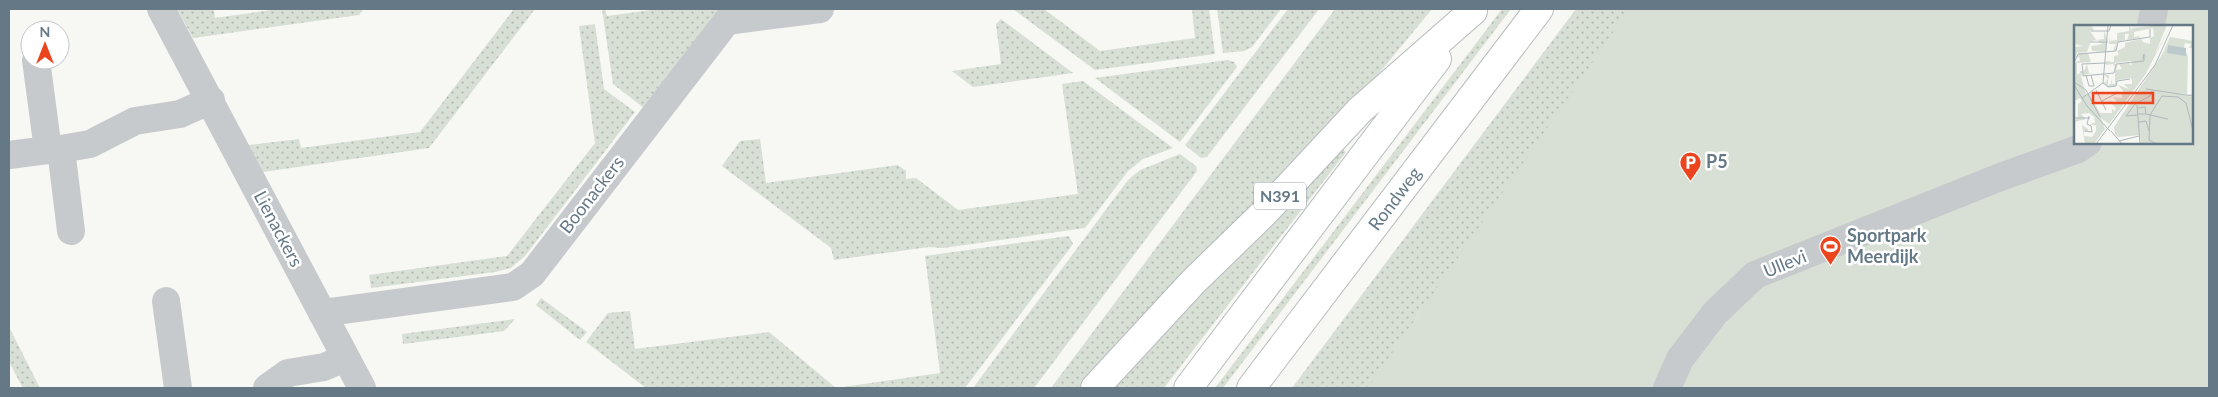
<svg xmlns="http://www.w3.org/2000/svg" width="2218" height="397" viewBox="0 0 2218 397" font-family="Lato,sans-serif">
  <style>
    .grass { fill: url(#grass-dots) }
    .pitch { fill: #d8dfd4; fill-rule: evenodd }
    .lines { fill: none; stroke-linecap: round; stroke-linejoin: round }
    .primary-casing { stroke: #b7bcbf; stroke-width: 30 }
    .minor { stroke: #c6cacd; stroke-width: 28 }
    .primary { stroke: #fff; stroke-width: 28 }
    .labels { text-anchor: middle; stroke-width: 5; stroke-linejoin: round; paint-order: stroke }
    .shield { fill: #fff; stroke: #92a0aa; stroke-width: 1 }
    .shield-label { font-size: 16px; font-weight: bold; fill: #647886 }
    .poi-label { font-size: 18px; font-weight: bold; fill: #647886; stroke: #fff; text-anchor: start }
    .street-label { font-size: 18px; fill: #647886; stroke: #fff }
    .inset-road { fill: none; stroke: #afb9bd; stroke-width: 1 }
    .view { fill: #ec441d; fill-opacity: 0.15; stroke: #ec441d; stroke-width: 2.5 }
    .inset-edge { fill: none; stroke: #647886; stroke-width: 2.5 }
  </style>
  <defs>
    <pattern id="grass-dots" width="8" height="8" patternUnits="userSpaceOnUse" patternTransform="scale(1.25)"><rect width="8" height="8" fill="#d8dfd4"/><path d="M2 2h.1M6 6h.1" fill="none" stroke="#b3bab2" stroke-width="1.8" stroke-linecap="round"/></pattern>
  </defs>
  <rect width="100%" height="100%" fill="#f7f7f3"/>
  <path class="grass" d="M177 9H214L215 18 278 9H364L359 15 193 38Z
    M514 9H535L429 148 263 172 249 145 299 139 301 148 420 132Z
    M602 9H605L607 16 659 9H730L718 11 644 108 613 84Z
    M1013 9H1044L1100 51 1195 38 1192 9H1209L1215 54 1095 70Z
    M1217 9H1281L1252 47 1244 51 1223 53Z
    M1288 9H1319L1207 157 1201 158 1185 145Z
    M1335 9H1432L1366 89 1082 388H1051Z
    M1502 9H1511L1223 388H1215Z
    M1576 9H1654L1416 318 1382 388H1292Z
    M1001 19 1073 73 973 87 952 71 1001 64 996 24Z
    M595 24 604 89 635 112 525 256 511 268 495 272 371 288 369 275 507 256 595 143 579 26Z
    M1228 60 1234 62 1237 67 1180 142 1095 78Z
    M1083 81 1173 148 1143 159 1128 171 1085 228 943 248 929 247 834 260 831 248 722 166 740 141 760 139 766 183 898 165 906 171V179L916 178 958 210 1078 194 1062 84Z
    M1341 148 1346 152 1164 388H1107Z
    M1180 154 1196 166 1197 171 1034 388H973L1128 180 1140 170Z
    M1069 236 1073 244 965 388H646L586 342 608 313 630 311 635 349 769 332 836 388 940 373 925 256Z
    M541 298 587 332 580 340 536 305Z
    M515 319 504 331 403 344 402 334Z
    M9 327 40 388H23L9 362Z"/>
  <path class="pitch" d="M1629 9H2209V388H1368ZM2076 26H2192V142H2076Z"/>
  <g class="lines">
    <defs>
      <path id="primary" d="M1095 388 1193 282 1265 212 1360 110 1473 11
        M1188 388 1437 59
        M1251 388 1539 9"/>
    </defs>
    <use href="#primary" class="primary-casing"/>
    <path class="minor" d="M161 9 362 388
      M2151 26 2154 9
      M36 60 48 150 61 149
      M9 155 48 150
      M71 231 61 149 90 144 135 121 180 114 211 100
      M166 301 178 388
      M322 313 513 287 532 274 727 21 820 9
      M267 388 288 373 324 367 345 358
      M1667 388 1680 359 1715 313 1755 275 1998 178 2078 149 2088 142"/>
    <use href="#primary" class="primary"/>
  </g>
  <defs>
    <symbol id="parking-pin" viewBox="-11 -11 22 30"><path d="M0 17L-7.5 6A9.5 9.5 0 1 1 7.5 6Z" fill="#ec441d" stroke="#fff"/><path d="M-3.5-5.5H1a3.5 3.5 0 0 1 0 7H-1V5.5H-3.5ZM-1-3.4V-.6H.8a1.4 1.4 0 0 0 0-2.8Z" fill="#fff"/></symbol>
    <symbol id="stadium-pin" viewBox="-11 -11 22 30"><path d="M0 17L-7.5 6A9.5 9.5 0 1 1 7.5 6Z" fill="#ec441d" stroke="#fff"/><path d="M0-5a6.5 5 0 1 0 0 10a6.5 5 0 1 0 0-10ZM-3.5-1.8h7v3.6h-7Z" fill="#fff"/></symbol>
  </defs>
  <g fill-rule="evenodd">
    <use href="#parking-pin" x="1678" y="150" width="25" height="34"/>
    <use href="#stadium-pin" x="1818" y="234" width="25" height="34"/>
  </g>
  <g class="labels">
    <rect class="shield" x="1254" y="182.5" width="52" height="27" rx="4"/>
    <g class="shield-label">
      <text x="1280" y="202">N391</text>
    </g>
    <g class="poi-label">
      <text x="1706" y="168">P5</text>
      <text x="1847" y="242">Sportpark<tspan x="1847" dy="21">Meerdijk</tspan></text>
    </g>
    <g class="street-label">
      <text transform="translate(592 195) rotate(-52)" y="6">Boonackers</text>
      <text transform="translate(1395 199) rotate(-53)" y="6">Rondweg</text>
      <text transform="translate(278 229) rotate(62)" y="6">Lienackers</text>
      <text transform="translate(1785 264) rotate(-22)" y="6">Ullevi</text>
    </g>
  </g>
  <g transform="translate(2074 25)">
    <rect width="119" height="119" fill="#f7f7f3"/>
    <path d="M6 0H17L20 5 16 6 22 15 30 14V6L34 16H27L33 17 32 27 18 26 17 21 29 19 24 17 25 15 17 16 13 27 3 28 0 36V22L9 21 0 19V2ZM55 0 58 6V3L93 0 81 29 97 0 71 50 35 99 27 93 31 104 20 119H11L8 100 15 105 10 107V111L18 112 22 106V100H16L21 97 20 92 15 88 7 89 12 94 0 97 4 92V79L8 76 6 73 0 76 1 38 6 35 5 32 2 33 5 29 14 28 17 37 3 38V49L9 48 13 39 15 48H19V43V48L10 50 9 48 7 51 12 70 22 66 16 70 26 88H38V84L41 86 42 83 34 76 44 78 39 72 48 73V70L41 66 51 68 44 60 55 64 50 59H58V56L56 49 57 53 43 55 42 61 34 62 30 58 31 50H35V54L31 51 30 58 34 54V60L37 59 38 53V59H41V40L44 39 42 45 48 44 45 39 55 38 57 41 58 36 65 35 41 38 40 42 39 39 32 40V36L40 37V31L45 30 43 26 51 22V18L67 14 69 17 76 19V13L80 11 79 3 60 7V12L65 11 66 13 53 15 55 9H51V15L43 17 42 25 39 26 42 19H35V11L36 16 43 15V8L55 6ZM96 12 119 16V23H115L117 19 111 18 110 22 114 32 113 69H118L119 61V70L73 64Z" fill="#d8dfd4"/>
    <path d="M89 28 111 32 106 69 119 72V119H67L66 110 44 112 41 109 40 102Z" fill="#d8dfd4"/>
    <path d="M94 20 112 23V31L93 28Z" fill="#bbc9cc"/>
    <path class="inset-road" d="M17 6H35L37 0M16 17H34M0 38 4 29 42 26 44 17 76 12V4M6 47H9L8 39 32 38M9 47V51L40 48 42 39 70 36V29L69 34M12 50 15 61H20L17 50M0 57 12 65 26 92M29 58 34 62 42 61 43 56 56 54M0 60 13 81 36 106M72 64 119 71M22 65 32 85M8 73 29 58 34 0M28 76 45 67M63 80 66 119M64 83 71 82 72 89H64M72 89 94 94M64 90 52 91 61 79 76 71 78 66M0 93H16M65 97 72 96 75 106M11 106 18 107 17 101 13 99 15 91M37 106 48 119M45 116 65 111M22 119 81 40 99 0M83 119 75 115 76 90 88 71 104 72 112 78 119 106"/>
    <path class="view" d="M19 68H79V78H19Z"/>
    <rect width="119" height="119" class="inset-edge"/>
  </g>
  <rect width="2218" height="397" fill="none" stroke="#647886" stroke-width="20"/>
  <g transform="translate(45 45)"><circle r="24" fill="#ffffff" stroke="#c1c9cf"/>
  <path d="M0-4L9 19L0 12L-9 19Z" fill="#ec441d"/>
  <text y="-8" font-size="14" font-weight="bold" text-anchor="middle" fill="#647886">N</text>
  </g>
</svg>
